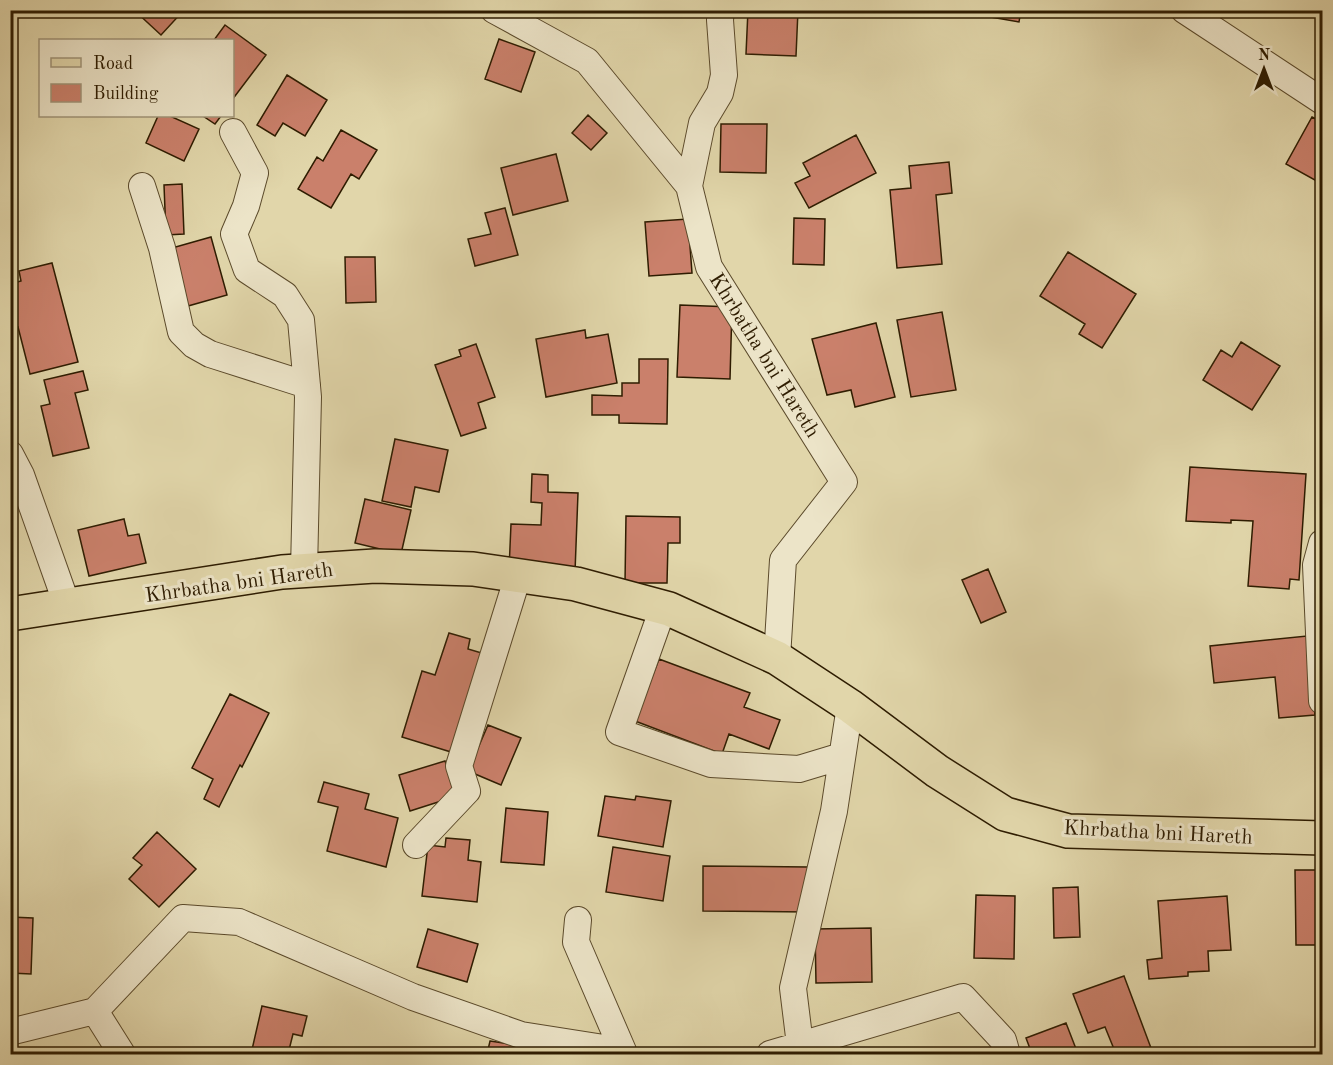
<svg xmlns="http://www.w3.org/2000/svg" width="1333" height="1065" viewBox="0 0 1333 1065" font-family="'Old Standard TT',serif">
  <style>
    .building { fill: #ca806b; stroke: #2e1c01; stroke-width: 1.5 }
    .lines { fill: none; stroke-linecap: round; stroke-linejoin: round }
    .minor-casing { stroke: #5b4a2b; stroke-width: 28 }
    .major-casing { stroke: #2e1c01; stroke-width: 36 }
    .minor { stroke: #ece4c8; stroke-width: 26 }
    .major { stroke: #e1d6aa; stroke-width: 33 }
    .labels { text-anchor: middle; stroke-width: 6; stroke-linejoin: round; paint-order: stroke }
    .street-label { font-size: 21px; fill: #2e1c01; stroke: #ece4c8 }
  </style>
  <rect width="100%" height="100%" fill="#e1d6aa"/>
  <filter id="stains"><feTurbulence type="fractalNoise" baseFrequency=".00333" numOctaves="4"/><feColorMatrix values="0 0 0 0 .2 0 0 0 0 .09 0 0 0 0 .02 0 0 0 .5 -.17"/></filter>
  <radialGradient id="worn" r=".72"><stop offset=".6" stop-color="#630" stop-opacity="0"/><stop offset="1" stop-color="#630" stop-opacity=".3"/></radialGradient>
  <path class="building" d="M134 10H184L161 35Z
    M748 10H798L796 56 746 54Z
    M841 10H894V13L841 15Z
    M950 10H1021L1019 22Z
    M225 25 266 55 232 100V40H214Z
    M499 39 535 52 521 92 485 79Z
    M287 75 327 100 305 136 283 123 275 136 257 125Z
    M588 115 607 133 591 150 572 133Z
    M158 116H170L199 129 184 161 146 143Z
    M203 116H221L215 124Z
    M1312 117 1322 122V184L1286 164Z
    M721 124H767L766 173 720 172Z
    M341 130 377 150 359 179 351 174 331 208 298 189 317 157 323 161Z
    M856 135 876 173 809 208 795 183 810 176 803 163Z
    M556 154 568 201 513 215 501 168Z
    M949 162 952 193 936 195 942 264 897 268 890 190 911 188 909 166Z
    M182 184 184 234 166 235 164 185Z
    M505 208 518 255 475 266 468 239 491 234 485 213Z
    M794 218 825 219 824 265 793 264Z
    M688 219 692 273 649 276 645 222Z
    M211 237 227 295 188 306 172 248Z
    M1068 252 1136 294 1102 348 1079 334 1085 324 1040 296Z
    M345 257H375L376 302 346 303Z
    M52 263 78 362 30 374 18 327 11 329 10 326V284L21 281 19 271Z
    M680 305 732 307 730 379 677 377Z
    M942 312 956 390 911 397 897 320Z
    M876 323 895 397 855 407 851 390 827 395 812 339Z
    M585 330 586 338 608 334 617 383 546 397 536 339Z
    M1241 342 1280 366 1252 410 1203 380 1221 350 1232 357Z
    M476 344 495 397 478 403 486 428 461 436 435 365 461 356 459 350Z
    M639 359H668L667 424 619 423V415H592V395L622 396V383H639Z
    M83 371 88 390 75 393 89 448 53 456 41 406 50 404 44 380Z
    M395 439 448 450 439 492 415 487 411 507 382 501Z
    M1190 467 1306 474 1299 580 1290 579 1289 589 1248 586 1253 521 1231 520V523L1186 521Z
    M532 474 548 475V492L578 493 575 572 509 570 511 524 541 525 542 503 531 502Z
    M365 499 411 510 401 554 355 543Z
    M626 516 680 517V543H668L667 583H625Z
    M124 519 128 536 139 534 146 563 89 576 78 530Z
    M988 569 1006 612 981 623 962 580Z
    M449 633 470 639 468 649 485 654 451 752 402 737 422 671 435 675Z
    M1307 636 1315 715 1279 718 1275 677 1214 683 1210 646Z
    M659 659 750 693 744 707 780 720 769 749 729 734 722 754 635 721Z
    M230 694 269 713 242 767 240 765 219 807 204 799 213 779 192 768Z
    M488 725 521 738 501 785 468 771Z
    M445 761 457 796 410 811 399 775Z
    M324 782 369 794 365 809 398 818 386 867 327 851 338 807 318 802Z
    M605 796 635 800 636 796 671 801 663 847 598 836Z
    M506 808 548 812 544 865 501 862Z
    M157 832 196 869 159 907 129 879 142 865 133 858Z
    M446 838 470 840 468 860 481 862 477 902 422 896 428 845 445 847Z
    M613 847 670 856 663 901 606 892Z
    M703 866 808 867V912L703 911Z
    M1295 870H1322V945H1296Z
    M1078 887 1080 937 1054 938 1053 888Z
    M976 895 1015 896 1014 959 974 958Z
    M1227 896 1231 950 1208 951 1209 971 1188 972V976L1149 979 1147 960 1162 958 1158 901Z
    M10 917 33 918 31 974 10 973Z
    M871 928 872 982 816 983 815 929Z
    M428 929 478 944 467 982 417 967Z
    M1124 976 1151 1048 1133 1054H1116L1105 1027 1088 1033 1073 994Z
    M262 1006 307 1016 302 1036 293 1034 288 1054H251Z
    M1066 1023 1078 1054H1032L1026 1038Z
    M490 1041 542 1049 541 1054H487Z
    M1322 1043V1054H1318L1315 1047Z"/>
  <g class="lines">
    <defs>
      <path id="minor" d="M494 10 587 61 689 186 709 267 844 482 783 560 777 658
        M1184 10 1322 101
        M233 132 255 173 246 206 234 234 247 270 285 295 301 320 308 397 304 570
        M142 186 162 248 181 332 194 345 210 354 307 385
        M689 186 702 123 720 93 724 75 720 20 721 10
        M10 454 21 475 67 605
        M1322 543 1316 565 1322 701
        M663 608 619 732 711 764 799 769 842 756
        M416 845 467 791 459 766 518 576
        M578 920 576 942 623 1051
        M95 1011 122 1054
        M10 1032 95 1011 183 918 239 922 413 997 521 1035 623 1051 624 1054
        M800 1045 793 988 834 811 850 706
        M770 1054 963 997 1003 1040 1007 1054"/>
      <path id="major" d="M10 614 282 572 375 566 473 569 576 584 669 609 777 658 850 706 937 771 1005 814 1068 831 1322 838"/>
    </defs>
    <use href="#minor" class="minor-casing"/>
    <use href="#major" class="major-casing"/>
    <use href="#minor" class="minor"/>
    <use href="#major" class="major"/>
  </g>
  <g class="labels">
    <g class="street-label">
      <text transform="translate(765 355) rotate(58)" y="7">Khrbatha bni Hareth</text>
      <text transform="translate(239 582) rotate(-8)" y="7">Khrbatha bni Hareth</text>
      <text transform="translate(1158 832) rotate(3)" y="7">Khrbatha bni Hareth</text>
    </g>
  </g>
  <rect width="1333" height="1065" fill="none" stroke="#e1d6aa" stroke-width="36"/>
  <rect x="12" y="12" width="1309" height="1041" fill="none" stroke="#2e1c01" stroke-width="3"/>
  <rect x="18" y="18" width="1297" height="1029" fill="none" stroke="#2e1c01" stroke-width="1.5"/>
  <rect x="39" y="39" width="195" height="78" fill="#ece4c8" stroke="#a09478" stroke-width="1.5"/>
  <rect x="51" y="58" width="30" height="9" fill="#e1d6aa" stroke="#a09478" stroke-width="1.5"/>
  <text x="93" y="69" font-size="18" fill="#2e1c01">Road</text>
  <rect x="51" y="84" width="30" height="18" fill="#ca806b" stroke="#a09478" stroke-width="1.5"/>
  <text x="93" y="99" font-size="18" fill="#2e1c01">Building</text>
  <g transform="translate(1264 69)" stroke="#ece4c8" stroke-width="4.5" paint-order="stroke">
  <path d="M0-4.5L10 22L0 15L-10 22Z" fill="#2e1c01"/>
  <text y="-9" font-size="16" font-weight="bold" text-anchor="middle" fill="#2e1c01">N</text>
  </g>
  <rect width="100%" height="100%" filter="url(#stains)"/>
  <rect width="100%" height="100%" fill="url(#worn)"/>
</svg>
